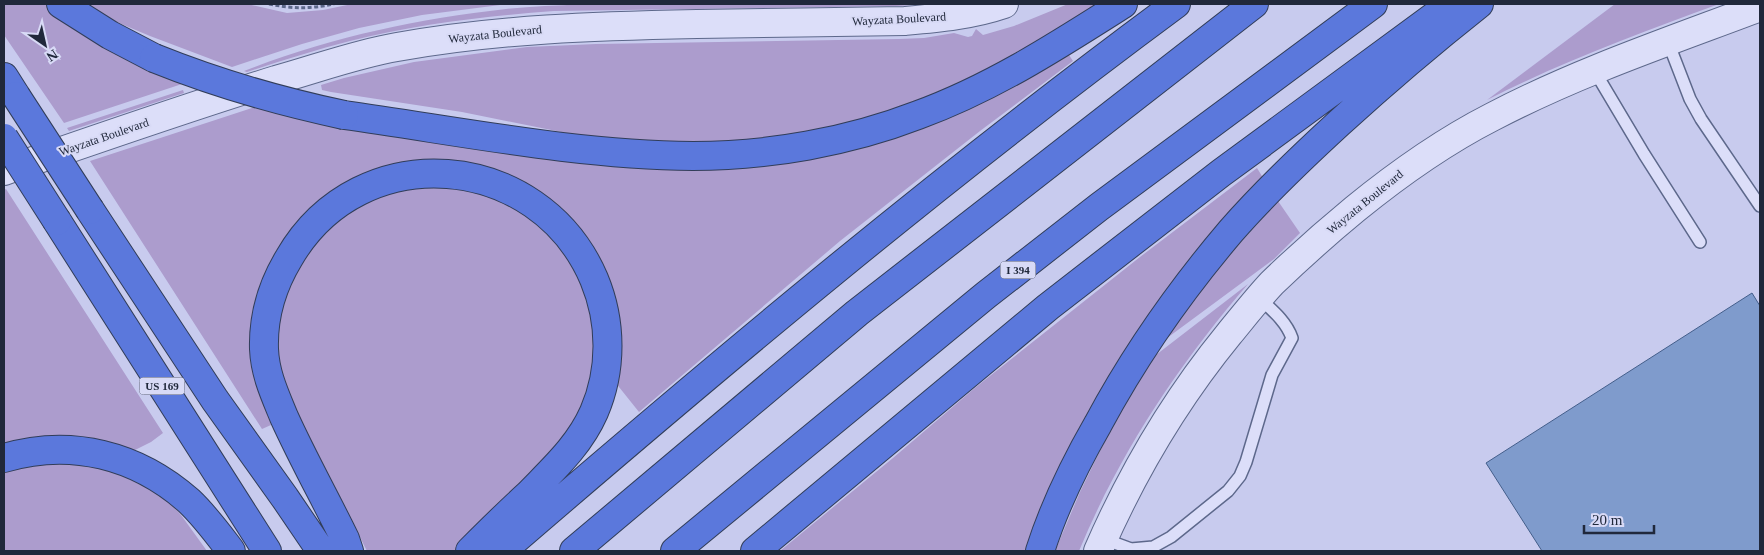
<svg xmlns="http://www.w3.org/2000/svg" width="1764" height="555" viewBox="0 0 1764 555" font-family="Georgia,serif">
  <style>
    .green { fill: #ac9ccd }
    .building { fill: #7f9bcc; stroke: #435e8a }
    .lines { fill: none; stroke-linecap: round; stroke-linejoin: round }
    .service-casing { stroke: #5d688b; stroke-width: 14 }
    .tertiary-casing { stroke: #5d688b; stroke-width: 30 }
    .motorway-casing { stroke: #313d59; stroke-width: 30 }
    .path { stroke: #5d688b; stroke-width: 3; stroke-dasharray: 4 2.5; stroke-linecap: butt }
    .service { stroke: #dcdef9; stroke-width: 11 }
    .tertiary { stroke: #dcdef9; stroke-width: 28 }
    .motorway { stroke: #5b78dc; stroke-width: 28 }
    .motorway-bridge-casing { stroke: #313d59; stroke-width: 30; stroke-linecap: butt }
    .motorway-bridge { stroke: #5b78dc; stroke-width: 28 }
    .labels { text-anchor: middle; stroke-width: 4; stroke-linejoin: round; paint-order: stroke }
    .shield { fill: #d8daf6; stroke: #575d73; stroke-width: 1 }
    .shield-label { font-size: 11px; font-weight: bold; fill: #20283b }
    .street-label { font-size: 12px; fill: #20283b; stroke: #d8daf6 }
  </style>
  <rect width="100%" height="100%" fill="#c8cbee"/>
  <path class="green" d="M4 4H45L65 18 185 83 64 123 4 35Z
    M83 4H247L287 13 323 10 352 4H508L422 15 359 28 302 44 232 67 150 36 119 23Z
    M582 4H928L896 6 554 11C486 16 417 24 350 41 315 50 281 61 247 72L244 71C328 38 416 19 506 9 531 6 556 6 582 4Z
    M1068 4H1107L980 81 827 132 708 145 581 136 462 112 331 92 322 90 321 85 344 78 414 62 527 47 596 44 899 39 924 38 954 33 968 37 972 36 976 29 983 35 1014 26Z
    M1615 4H1719C1640 33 1561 62 1487 100Z
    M1067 52 1073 61 980 131 840 241 639 412 615 382 605 277 460 164 308 218 258 386 271 425 262 429 90 161 255 107 732 164Z
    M183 90 184 93 69 131 67 128Z
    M1257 168 1265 181 1030 551H780L893 458 976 387 1140 257Z
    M472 187 526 211 569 253 594 310 595 374 579 419 535 473 455 551H367L284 387 279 373 277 330 285 290 311 244 356 205 398 188Z
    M6 189 163 433 151 442 129 453 4 447V190Z
    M1278 201 1300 233 1274 259 1163 341 1204 283Z
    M1248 284C1179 364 1120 452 1079 551H1055L1080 492 1095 461 1122 407 1152 358Z
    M70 463 107 469 145 485 167 499 181 515 207 551H4V470L32 464Z"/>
  <path class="building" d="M1752 293 1760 306V551H1542L1486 463Z"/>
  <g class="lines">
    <defs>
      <path id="service" d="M1668 42 1690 99 1701 119 1760 206
        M1594 70 1644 154 1700 242
        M1104 539 1131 549 1153 547 1171 537 1228 491 1240 476 1246 462 1272 375 1292 338C1286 321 1272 310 1259 298"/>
      <path id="tertiary" d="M4 171C94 140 185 108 276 80 316 69 356 54 397 47 498 29 595 26 697 24 766 23 836 22 905 21 938 18 972 15 1004 4
        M1098 551C1132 473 1175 400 1229 334 1243 317 1257 299 1272 283 1299 257 1327 232 1355 209 1398 174 1443 142 1492 117 1578 72 1670 41 1760 7"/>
      <path id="motorway" d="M61 4 110 35 154 58
        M4 77 16 96
        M344 115C459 131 576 155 693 156 768 156 848 142 918 115 992 88 1057 46 1123 4
        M90 210 215 400 285 498 321 551
        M57 221 267 551
        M4 458C71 438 137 455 189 501 205 516 218 534 231 551
        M349 551 345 539C325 498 303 459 284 417 275 395 265 374 264 349 263 316 272 286 289 258 360 135 539 150 594 279 612 322 612 370 594 412 579 446 553 469 528 495 508 513 489 532 470 551
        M502 551C721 362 943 176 1176 4
        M574 551 857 313 1254 4
        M675 551 986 295 1099 207 1373 4
        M755 551 1048 307 1221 173 1451 4
        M1040 551C1054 507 1075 464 1098 424 1135 355 1180 291 1231 231 1264 193 1301 158 1338 124 1384 82 1431 42 1479 4"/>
    </defs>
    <use href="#service" class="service-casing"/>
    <use href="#tertiary" class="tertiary-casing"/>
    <use href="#motorway" class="motorway-casing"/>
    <path class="path" d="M269 4C294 9 309 9 334 4"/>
    <use href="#service" class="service"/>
    <use href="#tertiary" class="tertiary"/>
    <use href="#motorway" class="motorway"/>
    <defs>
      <path id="motorway-bridge" d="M154 58C216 83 278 101 344 115
        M16 96 90 210
        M4 138 57 221"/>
    </defs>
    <use href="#motorway-bridge" class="motorway-bridge-casing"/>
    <use href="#motorway-bridge" class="motorway-bridge"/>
  </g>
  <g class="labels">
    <g class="shield">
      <rect x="1000.5" y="261.5" width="35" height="17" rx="4"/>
      <rect x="139.5" y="377.5" width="45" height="17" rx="4"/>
    </g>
    <g class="shield-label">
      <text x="1018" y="274">I 394</text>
      <text x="162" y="390">US 169</text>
    </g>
    <g class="street-label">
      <text transform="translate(899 19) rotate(-3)" y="4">Wayzata Boulevard</text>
      <text transform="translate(495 34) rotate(-6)" y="4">Wayzata Boulevard</text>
      <text transform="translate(104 137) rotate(-19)" y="4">Wayzata Boulevard</text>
      <text transform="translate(1365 202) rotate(-39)" y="4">Wayzata Boulevard</text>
    </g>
  </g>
  <rect width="1764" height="555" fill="none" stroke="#20283b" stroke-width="10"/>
  <g transform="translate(45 45) rotate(146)" stroke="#d8daf6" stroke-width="4" paint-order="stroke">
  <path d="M0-4L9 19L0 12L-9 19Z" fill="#20283b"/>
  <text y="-8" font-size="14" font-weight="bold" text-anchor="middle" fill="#20283b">N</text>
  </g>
  <path d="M1584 525v8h70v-8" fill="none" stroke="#20283b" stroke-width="2.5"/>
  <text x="1592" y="525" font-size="15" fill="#20283b" stroke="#d8daf6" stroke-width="4" paint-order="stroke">20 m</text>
</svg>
